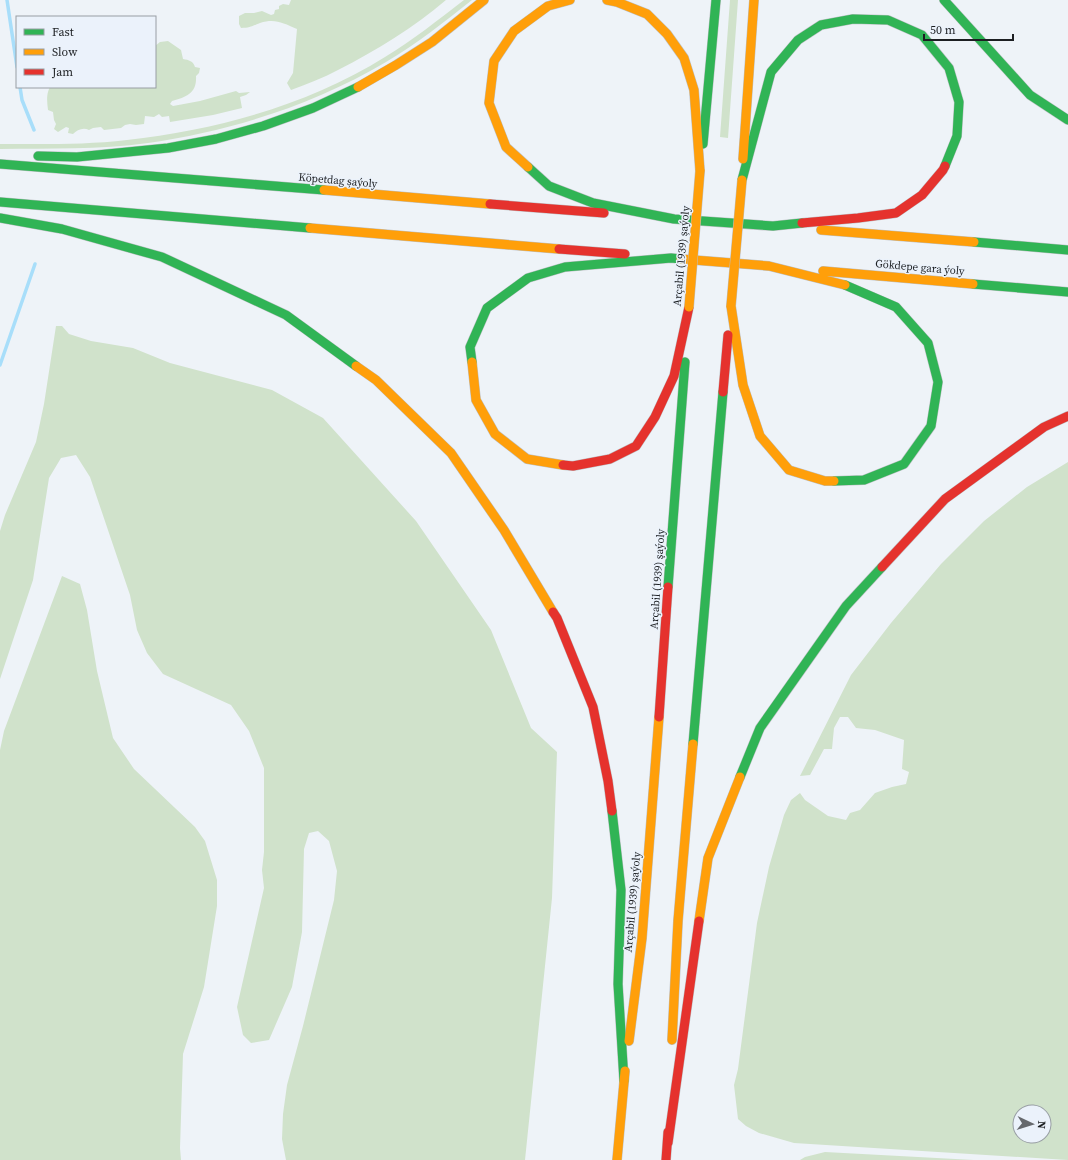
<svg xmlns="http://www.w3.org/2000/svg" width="1068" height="1160" viewBox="0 0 1068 1160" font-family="'Source Serif 4',serif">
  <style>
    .green { fill: #d0e2cb; fill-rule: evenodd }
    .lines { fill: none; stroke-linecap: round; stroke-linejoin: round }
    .stream { stroke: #a8defa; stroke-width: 3.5 }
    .fast-casing { stroke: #bdc0c4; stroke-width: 10 }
    .slow-casing { stroke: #bdc0c4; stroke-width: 10 }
    .jam-casing { stroke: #bdc0c4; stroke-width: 10 }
    .fast { stroke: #30b455; stroke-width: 9 }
    .slow { stroke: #ff9f0a; stroke-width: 9 }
    .jam { stroke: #e5322d; stroke-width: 9 }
    .slow-bridge-casing { stroke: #bdc0c4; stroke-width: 10; stroke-linecap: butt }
    .slow-bridge { stroke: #ff9f0a; stroke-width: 9 }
    .labels { text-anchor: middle; stroke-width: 3; stroke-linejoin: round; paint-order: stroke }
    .street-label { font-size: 11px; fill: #1c1f22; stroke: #ebf2fb }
  </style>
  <rect width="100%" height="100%" fill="#eef3f8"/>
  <path class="green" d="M291 0H446C413 28 377 50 338 70 323 78 307 84 291 90L287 83 293 73 297 29C283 23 275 18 260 23 252 26 250 28 241 28L239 24V16L245 13H254L262 11 271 15 274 14 275 10 279 9V6L283 4 289 5Z
    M464 0H472C444 22 417 44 386 62 313 105 232 131 148 143 99 150 49 148 0 149V144C42 144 85 145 127 140 217 130 308 105 385 57 413 40 438 20 464 0Z
    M730 0H738L728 138 720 137Z
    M168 41 181 50 183 59C189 60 193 61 195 67L200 68 199 73 196 76C197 93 187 97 172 101L170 104 173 106 200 101 236 91 239 93 250 92 246 95 240 97 242 108 213 115 170 122 169 116 162 117 159 114 154 117 145 116 144 124 136 125 130 124 125 125 121 128 104 130 101 127 93 128 89 130C83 127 77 130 73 134L68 133 69 128 66 127 58 132 54 129 56 124 54 120 53 112 48 110C47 102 46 94 50 87H155V46L160 42Z
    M56 326H62L69 334 91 341 133 348 170 363 272 390 323 418 416 521 491 630 531 728 557 752 552 898 525 1160H286L282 1139 283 1114 287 1085 303 1026 334 900 337 871 329 841 318 831 309 833 304 849 302 932 292 987 269 1040 251 1043 243 1035 237 1007 264 888 262 870 264 852V768L249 731 231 705 163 674 147 653 137 630 130 595 90 477 76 455 61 458 49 478 33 580 0 679V531L5 515 36 442 44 404Z
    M1068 462V1160L794 1143 759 1133 746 1126 738 1119 734 1085 738 1069 757 923 769 867 784 815 791 800 800 793 805 800 828 816 846 820 850 813 860 810 875 793 892 787 906 784 909 772 902 769 904 740 875 730 856 728 848 717H840L834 728 832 749H824L810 775 800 776 851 675 891 623 941 564 984 521 1027 487ZM1020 1112H1044V1136H1020Z
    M62 576 80 584 87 610 97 671 113 738 134 769 195 827 205 841 217 880V906L204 987 183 1054 180 1148 181 1160H0V750L4 731Z
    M825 1152 974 1160H800L805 1157Z"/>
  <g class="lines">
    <path class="stream" d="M7 0 17 67
      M20 87 22 100 34 130
      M0 365 35 264"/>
    <defs>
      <path id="fast" d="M944 0 1030 95 1068 120
        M703 144 716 0
        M38 156 77 157 168 148 216 139 263 126 313 108 358 87
        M0 164 324 190
        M528 167 549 186 593 203 674 219 773 226 802 223
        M742 180 771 72 798 40 821 25 853 19 888 20 922 35 949 68 959 102 957 136 945 166
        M0 202 310 228
        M0 218 62 229 162 257 286 315 356 366
        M974 242 1068 250
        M973 284 1068 292
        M472 362 470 347 487 308 528 278 565 267 671 258 681 259
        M834 481 864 480 904 464 931 426 938 382 928 343 896 307 845 285
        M668 587 685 362
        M693 744 723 392
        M740 777 760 728 846 606 882 567
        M612 811 621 890 618 984 624 1081"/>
      <path id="slow" d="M607 0 617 2 647 14 667 34 684 58 694 90 700 171
        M358 87 396 65 432 42 484 0
        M743 159 754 0
        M528 167 506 147 489 103 494 61 514 31 548 6 570 0
        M324 190 490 204
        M310 228 559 249
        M821 230 974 242
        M681 259 769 266 845 285
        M823 271 973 284
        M731 306 743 385 760 436 789 470 825 481H834
        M472 362 476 400 495 434 527 459 563 465
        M356 366 376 380 451 453 504 530 553 612
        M699 921 708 858 740 777
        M672 1040 678 921 693 744
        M629 1041 642 938 659 717
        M617 1160 625 1071"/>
      <path id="jam" d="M490 204 604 213
        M802 223 858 218 896 213 922 195 943 170 945 166
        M559 249 625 254
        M723 392 728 335
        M563 465 573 466 610 459 636 446 655 417 674 376 689 307
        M882 567 945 499 1044 427 1068 416
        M553 612 557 618 593 707 608 781 612 811
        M659 717 668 587
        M668 1143 699 921
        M666 1160 668 1132"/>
    </defs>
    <use href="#fast" class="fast-casing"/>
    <use href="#slow" class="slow-casing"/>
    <use href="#jam" class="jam-casing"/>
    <use href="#fast" class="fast"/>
    <use href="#slow" class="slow"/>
    <use href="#jam" class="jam"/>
    <defs>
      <path id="slow-bridge" d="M731 306 742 180
        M689 307 700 171"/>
    </defs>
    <use href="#slow-bridge" class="slow-bridge-casing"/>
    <use href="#slow-bridge" class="slow-bridge"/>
  </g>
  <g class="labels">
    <g class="street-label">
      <text transform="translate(338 180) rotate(5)" y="4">Köpetdag şaýoly</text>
      <text transform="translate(681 256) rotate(-85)" y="4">Arçabil (1939) şaýoly</text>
      <text transform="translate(920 267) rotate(5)" y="4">Gökdepe gara ýoly</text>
      <text transform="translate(657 579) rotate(-86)" y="4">Arçabil (1939) şaýoly</text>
      <text transform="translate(632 902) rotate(-85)" y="4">Arçabil (1939) şaýoly</text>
    </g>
  </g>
  <rect x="16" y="16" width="140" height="72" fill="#ebf2fb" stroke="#989ea4"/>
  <rect x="24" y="29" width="20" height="6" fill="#30b455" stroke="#989ea4"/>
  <text x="52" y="36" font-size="12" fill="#1c1f22">Fast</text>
  <rect x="24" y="49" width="20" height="6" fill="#ff9f0a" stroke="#989ea4"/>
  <text x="52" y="56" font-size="12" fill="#1c1f22">Slow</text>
  <rect x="24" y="69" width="20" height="6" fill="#e5322d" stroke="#989ea4"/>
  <text x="52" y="76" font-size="12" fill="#1c1f22">Jam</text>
  <g transform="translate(1032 1124) rotate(94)"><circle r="19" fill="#ebf2fb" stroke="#989ea4"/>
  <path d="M0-3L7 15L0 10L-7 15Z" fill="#66696d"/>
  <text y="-6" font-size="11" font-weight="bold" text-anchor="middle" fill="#1c1f22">N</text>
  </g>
  <path d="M924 34v6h89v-6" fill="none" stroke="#1c1f22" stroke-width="2"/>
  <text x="930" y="34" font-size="12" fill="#1c1f22" stroke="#ebf2fb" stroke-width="3" paint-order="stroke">50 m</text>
</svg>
